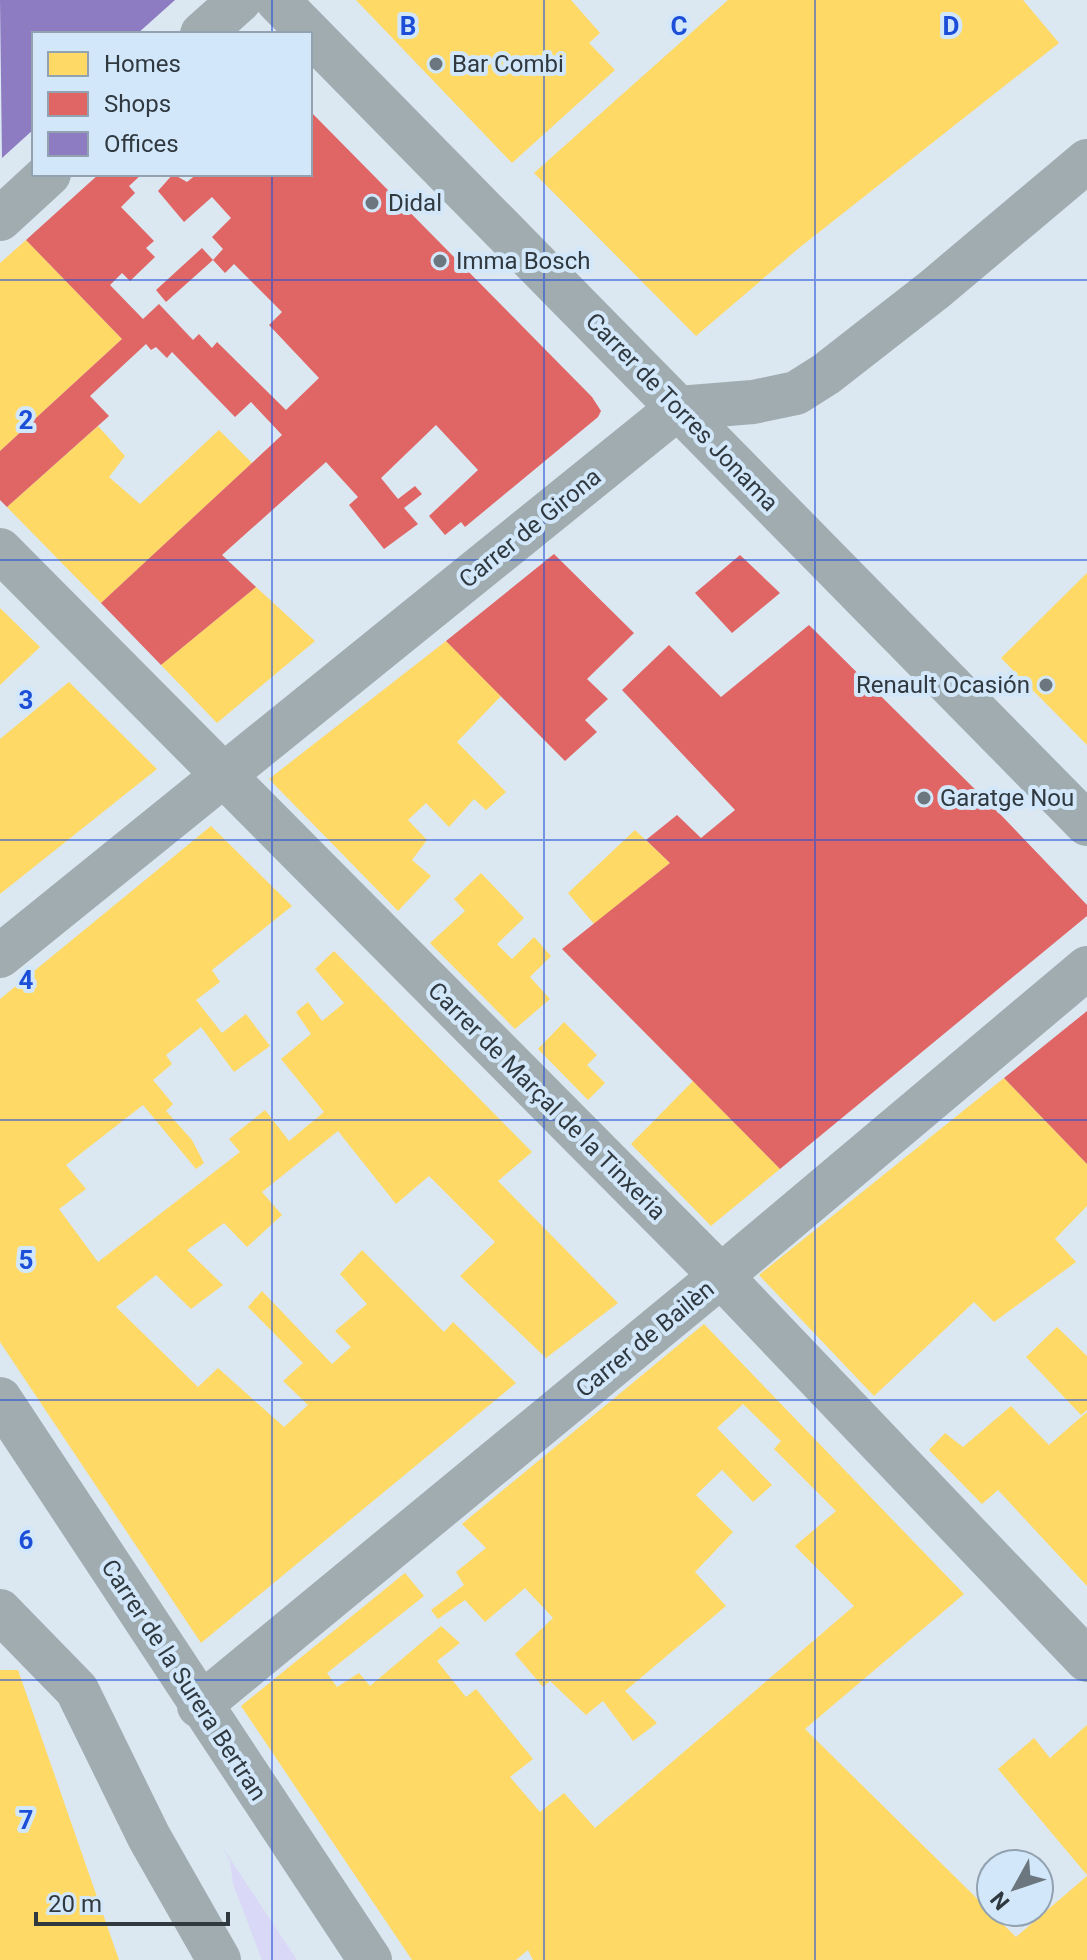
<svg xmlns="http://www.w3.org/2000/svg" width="1087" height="1960" viewBox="0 0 1087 1960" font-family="Roboto,sans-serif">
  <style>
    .green { fill: #dad8f7 }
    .homes { fill: #ffd966 }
    .shops { fill: #e06666 }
    .offices { fill: #8e7cc3 }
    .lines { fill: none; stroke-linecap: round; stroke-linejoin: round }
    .minor { stroke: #a0acb0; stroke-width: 44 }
    .grid { fill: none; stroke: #1d4ed8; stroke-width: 2; stroke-opacity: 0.55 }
    .poi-dot { fill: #6c767e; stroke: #d2e8fa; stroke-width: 3 }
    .labels { text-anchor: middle; stroke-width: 8; stroke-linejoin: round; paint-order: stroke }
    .poi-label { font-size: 24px; fill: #313940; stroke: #d2e8fa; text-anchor: start }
    .street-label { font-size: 24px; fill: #313940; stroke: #d2e8fa }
    .grid-label { font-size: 26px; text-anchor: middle; font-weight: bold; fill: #1d4ed8; stroke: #d2e8fa; stroke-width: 8; stroke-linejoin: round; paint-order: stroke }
  </style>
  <rect width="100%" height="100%" fill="#dbe7f1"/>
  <path class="green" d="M221 1845 297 1960H262L233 1884 230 1861Z"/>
  <path class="homes" d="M356 0H571L600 33 589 43 615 70 512 163Z
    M728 0H1023L1059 43 799 248 696 336 534 173Z
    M26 240 122 339 0 451V263Z
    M98 426 125 456 109 477 140 504 219 430 252 463 101 603 7 507Z
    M1087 573V745L1001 658Z
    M256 587 315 641 217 723 161 665Z
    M0 608 40 647 0 685Z
    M446 641 501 696 457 742 506 792 486 810 474 799 449 827 426 803 408 820 427 840 412 860 431 876 398 911 269 779Z
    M69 682 157 769 0 894V739Z
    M211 826 292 906 212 970 220 982 196 1000 222 1033 246 1014 270 1046 234 1072 201 1027 166 1055 172 1064 153 1080 173 1104 166 1111 192 1140 204 1163 196 1169 143 1105 66 1165 86 1189 59 1209 98 1262 240 1152 229 1139 265 1110 289 1141 324 1112 281 1059 311 1034 296 1012 308 1002 322 1021 344 1003 315 969 334 951 532 1152 498 1181 618 1303 546 1358 460 1276 495 1242 429 1176 396 1204 338 1131 262 1192 282 1215 247 1247 224 1223 187 1250 223 1285 191 1309 156 1275 125 1300 116 1307 198 1387 218 1368 284 1427 308 1405 283 1381 303 1363 248 1307 262 1291 332 1364 351 1347 335 1331 367 1304 340 1274 362 1250 444 1332 453 1322 516 1383 201 1643 0 1342V999Z
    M635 830 670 863 594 924 568 893Z
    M481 873 524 918 497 944 512 959 534 937 551 956 530 977 550 999 515 1029 430 943 465 911 454 899Z
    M564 1022 597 1055 587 1065 605 1083 588 1100 538 1049Z
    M1004 1078 1087 1164V1206L1055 1239 1076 1262 994 1322 974 1302 874 1396 759 1275Z
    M693 1081 780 1169 711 1226 631 1144Z
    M704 1324 964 1594 805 1729 1016 1937 1087 1876V1960H533L528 1950 516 1960H412L241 1706 405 1573 424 1596 327 1673 337 1687 359 1673 370 1686 441 1626 460 1643 437 1661 466 1697 476 1689 533 1759 510 1777 540 1812 564 1793 595 1828 854 1606 795 1546 836 1511 774 1449 781 1441 743 1404 717 1428 772 1485 753 1502 722 1470 696 1495 733 1532 695 1572 726 1606 625 1691 657 1723 633 1741 603 1701 586 1715 550 1681 543 1687 515 1654 553 1618 525 1588 485 1622 465 1600 438 1619 431 1610 464 1585 456 1572 486 1548 462 1524Z
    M1057 1327 1087 1356V1410L1081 1415 1026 1357Z
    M1011 1406 1049 1445 1087 1412V1586L998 1490 982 1504 929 1450 945 1433 963 1447Z
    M0 1670H18L119 1960H0Z
    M1087 1725V1875L998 1769 1034 1738 1050 1758Z"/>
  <path class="shops" d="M310 111 592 397 601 411 598 417 465 527 461 522 445 535 429 516 478 470 436 425 381 478 398 499 415 486 422 494 404 508 418 524 384 549 349 505 358 497 326 462 222 555 256 587 161 665 101 603 282 435 251 402 235 417 172 352 167 358 156 347 151 350 146 344 90 396 109 416 7 507 0 500V451L122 339 26 240 99 174H142L129 186 135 193 121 207 154 241 146 248 155 257 130 281 122 273 110 285 143 319 159 304 193 340 199 334 212 348 217 342 286 410 319 378 269 325 282 312 234 264 225 273 213 260 223 249 212 237 231 218 212 197 184 222 158 191 173 174 187 182 197 174H310Z
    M202 248 213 260 166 302 156 290Z
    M554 554 634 633 587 679 608 699 585 720 597 732 565 761 446 641Z
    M740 555 780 593 732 633 695 593Z
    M809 625 1000 814 1087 905V916L780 1169 562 949 670 863 646 840 677 815 701 838 735 810 622 690 669 645 721 697Z
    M1087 1011V1164L1004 1078Z"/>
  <path class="offices" d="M0 0H175L137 34H34V129L2 158Z"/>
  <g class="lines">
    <path class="minor" d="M277 0 1087 824
      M202 34 240 0
      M0 219 49 174
      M0 550 721 1276 1087 1660
      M0 956 678 408 753 402 796 393 826 374 935 289 1087 161
      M0 1399 370 1960
      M0 1611 77 1690 149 1837 219 1960
      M199 1706 721 1276 1087 968"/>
  </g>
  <path class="grid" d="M272 0V34M544 0V1960M815 0V1960M272 174V1960M0 280H1087M0 560H1087M0 840H1087M0 1120H1087M0 1400H1087M0 1680H1087"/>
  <g class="poi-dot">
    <circle cx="436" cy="64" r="8"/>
    <circle cx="372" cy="203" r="8"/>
    <circle cx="440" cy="261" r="8"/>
    <circle cx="1046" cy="685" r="8"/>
    <circle cx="924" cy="798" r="8"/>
  </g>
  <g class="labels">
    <g class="poi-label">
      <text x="452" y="72">Bar Combi</text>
      <text x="388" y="211">Didal</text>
      <text x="456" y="269">Imma Bosch</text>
      <text x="1030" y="693" text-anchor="end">Renault Ocasión</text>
      <text x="940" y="806">Garatge Nou</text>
    </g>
    <g class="street-label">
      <text transform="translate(682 412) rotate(46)" y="8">Carrer de Torres Jonama</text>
      <text transform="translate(530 528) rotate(-39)" y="8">Carrer de Girona</text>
      <text transform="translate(547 1101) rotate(45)" y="8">Carrer de Marçal de la Tinxeria</text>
      <text transform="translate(645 1339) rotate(-39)" y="8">Carrer de Bailèn</text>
      <text transform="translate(184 1680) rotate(57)" y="8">Carrer de la Surera Bertran</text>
    </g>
  </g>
  <g class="grid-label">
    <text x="408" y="35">B</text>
    <text x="679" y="35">C</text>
    <text x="951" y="35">D</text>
    <text x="26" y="429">2</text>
    <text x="26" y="709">3</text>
    <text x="26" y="989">4</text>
    <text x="26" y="1269">5</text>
    <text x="26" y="1549">6</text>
    <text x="26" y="1829">7</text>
  </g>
  <rect x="32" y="32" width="280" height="144" fill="#d2e8fa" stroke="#92a2b0" stroke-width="2"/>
  <rect x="48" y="52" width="40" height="24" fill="#ffd966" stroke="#92a2b0" stroke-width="2"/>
  <text x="104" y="72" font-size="24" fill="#313940">Homes</text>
  <rect x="48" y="92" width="40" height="24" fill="#e06666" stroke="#92a2b0" stroke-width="2"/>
  <text x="104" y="112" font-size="24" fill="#313940">Shops</text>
  <rect x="48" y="132" width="40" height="24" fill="#8e7cc3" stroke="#92a2b0" stroke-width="2"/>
  <text x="104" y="152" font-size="24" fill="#313940">Offices</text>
  <g transform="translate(1015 1888) rotate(230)"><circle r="38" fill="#d2e8fa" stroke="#92a2b0" stroke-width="2"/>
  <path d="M0-6L14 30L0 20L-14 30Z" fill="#6c767e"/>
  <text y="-12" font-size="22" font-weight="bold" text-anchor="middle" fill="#313940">N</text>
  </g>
  <path d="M36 1912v12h192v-12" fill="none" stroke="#313940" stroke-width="4"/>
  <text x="48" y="1912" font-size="24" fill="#313940" stroke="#d2e8fa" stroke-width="6" paint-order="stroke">20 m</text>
</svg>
